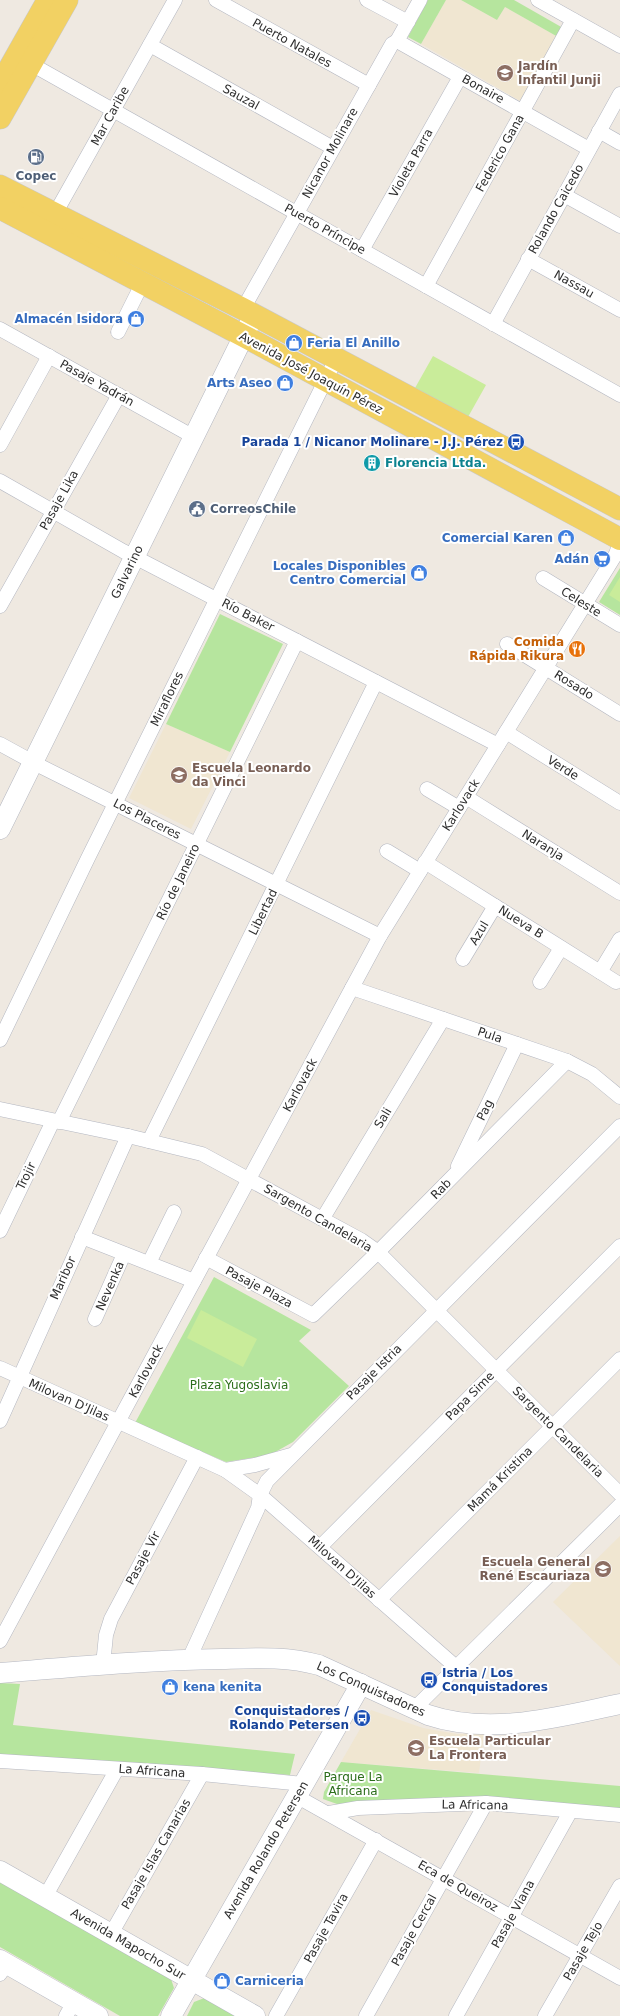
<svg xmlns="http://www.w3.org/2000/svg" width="620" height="2016" viewBox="0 0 620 2016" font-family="'DejaVu Sans',sans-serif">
<rect width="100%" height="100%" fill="#efe9e1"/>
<!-- education -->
<g fill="#f0e6d1">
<polygon points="446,0 461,0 497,20 505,7 558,37 522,102 421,44"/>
<polygon points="166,724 230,752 191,829 129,798"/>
<polygon points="620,1536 620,1666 553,1602"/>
<polygon points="371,1710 423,1728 457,1734 484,1733 479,1773 341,1762"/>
</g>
<!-- green -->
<g fill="#b6e59e">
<polygon points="428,0 446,0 421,44 408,37"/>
<polygon points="461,0 514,0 563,28 558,37 505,7 497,20"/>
<polygon points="620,568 620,615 599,602"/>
<polygon points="220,614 283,644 230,752 166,724"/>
<polygon points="214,1277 311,1330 299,1341 349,1386 293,1442 270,1455 226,1462 135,1423"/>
<polygon points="0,1683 20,1684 13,1725 295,1754 290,1775 0,1754"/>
<polygon points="341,1762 620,1786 620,1808 480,1799 337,1804 323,1799 324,1792"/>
<polygon points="0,1880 171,1979 174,1988 158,2016 120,2016 0,1947"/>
<polygon points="207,1997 240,2016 187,2016 194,2002"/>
</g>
<!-- pitch -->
<g fill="#c9ec9a">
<polygon points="433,356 486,385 468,417 415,388"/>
<polygon points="620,577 620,602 609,595"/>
<polygon points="201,1310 257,1339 243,1367 187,1338"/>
</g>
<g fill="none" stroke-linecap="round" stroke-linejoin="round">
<!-- street casing -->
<g stroke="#b4b7c1" stroke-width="15">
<g id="street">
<polyline points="216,0 369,85"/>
<polyline points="367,0 408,22"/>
<polyline points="538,0 620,46"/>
<polyline points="397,41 589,149"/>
<polyline points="150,45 333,148"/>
<polyline points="31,64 620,395"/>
<polyline points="599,131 620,143"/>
<polyline points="564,195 620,226"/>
<polyline points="51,221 175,0"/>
<polyline points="362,250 460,77"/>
<polyline points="528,259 620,310"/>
<polyline points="426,286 573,20"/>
<polyline points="243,309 392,44 397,41 420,0"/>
<polyline points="493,324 620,94"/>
<polyline points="0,329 194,437"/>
<polyline points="118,332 142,284"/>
<polyline points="0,445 49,356"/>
<polyline points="0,481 123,551 498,745"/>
<polyline points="543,578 620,625"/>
<polyline points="0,606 119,395"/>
<polyline points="507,644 620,714"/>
<polyline points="506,732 620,803"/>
<polyline points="0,744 42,767 380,936"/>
<polyline points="427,789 459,808"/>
<polyline points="466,797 620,893"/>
<polyline points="387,851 420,871"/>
<polyline points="425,862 616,982"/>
<polyline points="463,959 495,906"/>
<polyline points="600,972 620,939"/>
<polyline points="540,982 561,948"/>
<polyline points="352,988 567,1061 592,1074 620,1097"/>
<polyline points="0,1040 88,858 336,359"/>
<polyline points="0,1109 128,1136 202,1154 361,1240 378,1252 620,1494"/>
<polyline points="59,1122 297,641"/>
<polyline points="149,1141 376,682"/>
<polyline points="458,1166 517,1044"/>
<polyline points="323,1218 443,1019"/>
<polyline points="0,1231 53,1121"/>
<polyline points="82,1237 194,1281"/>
<polyline points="206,1258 313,1315 378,1252 567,1061"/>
<polyline points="149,1263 174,1212"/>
<polyline points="95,1319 124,1254"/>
<polyline points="0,1368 225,1470 260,1495 456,1667"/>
<polyline points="0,1421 128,1136"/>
<polyline points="225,1470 255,1465 291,1455"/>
<polyline points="320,1547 620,1246"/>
<polyline points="379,1600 620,1359"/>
<polyline points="0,1641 380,936 616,554 620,542"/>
<polyline points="189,1659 258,1508 260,1495 267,1481 620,1126"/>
<polyline points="103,1665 106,1635 111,1619 197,1457"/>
<polyline points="414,1709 620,1505"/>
<polyline points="0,1761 202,1774 303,1784"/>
<polyline points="296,1796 620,1978"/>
<polyline points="329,1813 358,1808 486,1803 620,1815"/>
<polyline points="45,1897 117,1769"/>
<polyline points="111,1934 202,1774"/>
<polyline points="0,1974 6,1964"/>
<polyline points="66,2016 74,2002"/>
<polyline points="276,2016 376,1840"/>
<polyline points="366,2016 486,1803"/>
<polyline points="456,2016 570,1812"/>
<polyline points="545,2016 620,1886"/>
</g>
</g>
<!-- secondary casing -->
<g stroke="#b4b7c1" stroke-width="21">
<g id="secondary">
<polyline points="0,829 254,315"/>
<path d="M 0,1673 C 74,1667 148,1660 222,1659 C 255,1658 287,1656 319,1665 L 428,1715 C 491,1736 558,1717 620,1704"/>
<polyline points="0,1871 255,2016"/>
<polyline points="0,1960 98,2016"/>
<polyline points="171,2016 361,1684"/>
</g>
</g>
<!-- primary casing -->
<g stroke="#c9c9c9" stroke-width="23">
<g id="primary">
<polyline points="0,85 48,0"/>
<polyline points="0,118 67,0"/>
<polyline points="0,186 243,309 620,509"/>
<polyline points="0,208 257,343 620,539"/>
</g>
</g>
<!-- street -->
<use href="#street" stroke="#fff" stroke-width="14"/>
<!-- secondary -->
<use href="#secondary" stroke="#fff" stroke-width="20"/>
<!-- primary -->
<use href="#primary" stroke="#f2d163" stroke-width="22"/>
</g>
<!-- icons -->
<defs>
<g id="school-disc" transform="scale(0.9)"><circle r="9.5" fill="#8d6e63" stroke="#fff"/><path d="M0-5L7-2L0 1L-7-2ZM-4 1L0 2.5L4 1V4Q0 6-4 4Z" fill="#fff"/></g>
<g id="fuel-disc" transform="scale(0.9)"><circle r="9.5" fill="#5c6f8a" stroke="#fff"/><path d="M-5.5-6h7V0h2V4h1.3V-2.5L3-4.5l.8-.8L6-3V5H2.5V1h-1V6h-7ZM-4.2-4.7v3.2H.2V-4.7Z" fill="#fff"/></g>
<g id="shop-disc" transform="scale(0.9)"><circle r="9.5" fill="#3f7fe0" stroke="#fff"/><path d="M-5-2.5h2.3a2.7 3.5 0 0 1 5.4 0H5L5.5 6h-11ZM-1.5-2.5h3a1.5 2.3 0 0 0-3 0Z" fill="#fff"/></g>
<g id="bus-disc" transform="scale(0.9)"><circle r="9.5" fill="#1a4fb4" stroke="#fff"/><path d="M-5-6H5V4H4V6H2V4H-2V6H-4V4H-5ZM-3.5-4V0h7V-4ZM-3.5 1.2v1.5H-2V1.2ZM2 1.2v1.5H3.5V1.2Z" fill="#fff"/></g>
<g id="building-disc" transform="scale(0.9)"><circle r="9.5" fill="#0f9aa8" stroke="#fff"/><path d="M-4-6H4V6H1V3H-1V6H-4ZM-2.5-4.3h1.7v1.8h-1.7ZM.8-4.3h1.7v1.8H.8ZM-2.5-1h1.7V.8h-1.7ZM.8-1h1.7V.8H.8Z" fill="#fff"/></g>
<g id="civic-disc" transform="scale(0.9)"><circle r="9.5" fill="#5c6f8a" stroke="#fff"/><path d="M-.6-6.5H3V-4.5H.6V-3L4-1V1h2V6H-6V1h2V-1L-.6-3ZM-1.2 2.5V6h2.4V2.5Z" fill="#fff"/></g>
<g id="supermarket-disc" transform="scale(0.9)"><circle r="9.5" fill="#3f7fe0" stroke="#fff"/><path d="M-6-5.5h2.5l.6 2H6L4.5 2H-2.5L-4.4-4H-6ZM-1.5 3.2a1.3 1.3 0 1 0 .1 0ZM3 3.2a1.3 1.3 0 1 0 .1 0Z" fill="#fff"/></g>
<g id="restaurant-disc" transform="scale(0.9)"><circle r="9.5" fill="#e8710a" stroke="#fff"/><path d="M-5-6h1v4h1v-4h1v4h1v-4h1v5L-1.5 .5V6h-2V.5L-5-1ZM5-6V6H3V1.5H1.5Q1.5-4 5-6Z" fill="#fff"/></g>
</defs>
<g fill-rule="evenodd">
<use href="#school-disc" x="505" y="73"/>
<use href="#fuel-disc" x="36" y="157"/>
<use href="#shop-disc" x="136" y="319"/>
<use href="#shop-disc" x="294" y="343"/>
<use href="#shop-disc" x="285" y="383"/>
<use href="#bus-disc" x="516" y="442"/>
<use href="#building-disc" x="372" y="463"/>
<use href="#civic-disc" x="197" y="509"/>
<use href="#shop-disc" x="566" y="538"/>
<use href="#supermarket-disc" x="602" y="559"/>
<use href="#shop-disc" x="419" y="573"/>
<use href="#restaurant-disc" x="577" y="649"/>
<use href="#school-disc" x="179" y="775"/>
<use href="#school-disc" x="603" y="1569"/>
<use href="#bus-disc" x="429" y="1680"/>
<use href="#shop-disc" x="170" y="1687"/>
<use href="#bus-disc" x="362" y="1718"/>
<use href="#school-disc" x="416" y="1748"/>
<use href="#shop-disc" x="222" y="1981"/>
</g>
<g text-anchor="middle" stroke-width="4" stroke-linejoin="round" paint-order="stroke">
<!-- street labels -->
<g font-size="12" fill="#2e2e2e" stroke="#fff">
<text transform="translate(292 43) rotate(29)" y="4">Puerto Natales</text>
<text transform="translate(483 89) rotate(29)" y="4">Bonaire</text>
<text transform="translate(241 97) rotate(29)" y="4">Sauzal</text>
<text transform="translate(110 116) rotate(-61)" y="4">Mar Caribe</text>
<text transform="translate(330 153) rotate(-61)" y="4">Nicanor Molinare</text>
<text transform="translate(500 153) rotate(-61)" y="4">Federico Gana</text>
<text transform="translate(411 163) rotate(-61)" y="4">Violeta Parra</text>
<text transform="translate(556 209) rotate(-61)" y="4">Rolando Caicedo</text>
<text transform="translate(325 229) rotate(29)" y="4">Puerto Príncipe</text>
<text transform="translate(574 284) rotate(29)" y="4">Nassau</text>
<text transform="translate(311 373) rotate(28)" y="4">Avenida José Joaquín Pérez</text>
<text transform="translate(97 383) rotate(29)" y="4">Pasaje Yadrán</text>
<text transform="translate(59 500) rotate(-61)" y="4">Pasaje Lika</text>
<text transform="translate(127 572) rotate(-64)" y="4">Galvarino</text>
<text transform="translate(581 602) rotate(32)" y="4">Celeste</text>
<text transform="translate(248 615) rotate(27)" y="4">Río Baker</text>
<text transform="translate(574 685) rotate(32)" y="4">Rosado</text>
<text transform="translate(167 699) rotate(-64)" y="4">Miraflores</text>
<text transform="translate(563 768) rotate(32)" y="4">Verde</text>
<text transform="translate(461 805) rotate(-58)" y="4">Karlovack</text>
<text transform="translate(147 819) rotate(27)" y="4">Los Placeres</text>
<text transform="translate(543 845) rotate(32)" y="4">Naranja</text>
<text transform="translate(178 882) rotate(-64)" y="4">Río de Janeiro</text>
<text transform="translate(263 912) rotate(-64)" y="4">Libertad</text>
<text transform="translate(521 922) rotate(32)" y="4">Nueva B</text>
<text transform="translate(479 933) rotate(-59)" y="4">Azul</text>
<text transform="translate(490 1035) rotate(19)" y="4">Pula</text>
<text transform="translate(300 1085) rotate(-62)" y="4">Karlovack</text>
<text transform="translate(485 1110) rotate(-64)" y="4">Pag</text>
<text transform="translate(383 1118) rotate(-59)" y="4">Sali</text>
<text transform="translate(26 1176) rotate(-64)" y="4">Trojir</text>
<text transform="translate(441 1189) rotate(-45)" y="4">Rab</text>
<text transform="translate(318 1218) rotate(30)" y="4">Sargento Candelaria</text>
<text transform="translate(63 1278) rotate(-66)" y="4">Maribor</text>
<text transform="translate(110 1286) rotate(-66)" y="4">Nevenka</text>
<text transform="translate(259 1287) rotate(28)" y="4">Pasaje Plaza</text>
<text transform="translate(146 1371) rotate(-62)" y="4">Karlovack</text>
<text transform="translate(374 1372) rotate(-45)" y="4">Pasaje Istria</text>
<text transform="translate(470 1396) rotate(-45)" y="4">Papa Sime</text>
<text transform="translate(69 1400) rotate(24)" y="4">Milovan D'Jilas</text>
<text transform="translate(558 1432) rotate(45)" y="4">Sargento Candelaria</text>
<text transform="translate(500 1479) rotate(-45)" y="4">Mamá Kristina</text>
<text transform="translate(143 1558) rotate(-62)" y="4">Pasaje Vir</text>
<text transform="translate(342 1567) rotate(42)" y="4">Milovan D'Jilas</text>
<text transform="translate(371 1689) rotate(24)" y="4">Los Conquistadores</text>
<text transform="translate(152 1771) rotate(4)" y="4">La Africana</text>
<text transform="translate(475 1805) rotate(1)" y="4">La Africana</text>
<text transform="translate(266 1850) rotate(-60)" y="4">Avenida Rolando Petersen</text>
<text transform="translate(156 1854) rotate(-60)" y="4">Pasaje Islas Canarias</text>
<text transform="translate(458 1886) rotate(30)" y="4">Eca de Queiroz</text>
<text transform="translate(513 1914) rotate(-61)" y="4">Pasaje Viana</text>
<text transform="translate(326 1928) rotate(-61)" y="4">Pasaje Tavira</text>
<text transform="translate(414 1930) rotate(-61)" y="4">Pasaje Cercal</text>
<text transform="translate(128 1944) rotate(30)" y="4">Avenida Mapocho Sur</text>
<text transform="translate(583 1951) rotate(-60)" y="4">Pasaje Tejo</text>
</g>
<!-- education labels -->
<g font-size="12" font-weight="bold" fill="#785e54" stroke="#fff" text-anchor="start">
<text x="518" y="70">Jardín<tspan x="518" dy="14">Infantil Junji</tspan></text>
<text x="192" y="772">Escuela Leonardo<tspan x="192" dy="14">da Vinci</tspan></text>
<text x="590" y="1566" text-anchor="end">Escuela General<tspan x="590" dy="14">René Escauriaza</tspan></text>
<text x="429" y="1745">Escuela Particular<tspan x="429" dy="14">La Frontera</tspan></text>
</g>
<!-- service labels -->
<g font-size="12" font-weight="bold" fill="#4e5e75" stroke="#fff">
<text x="36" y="180">Copec</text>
<text x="210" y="513" text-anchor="start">CorreosChile</text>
</g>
<!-- shop labels -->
<g font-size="12" font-weight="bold" fill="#366cbe" stroke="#fff" text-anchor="end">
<text x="123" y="323">Almacén Isidora</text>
<text x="307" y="347" text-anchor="start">Feria El Anillo</text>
<text x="272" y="387">Arts Aseo</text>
<text x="553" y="542">Comercial Karen</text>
<text x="589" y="563">Adán</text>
<text x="406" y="570">Locales Disponibles<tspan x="406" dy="14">Centro Comercial</tspan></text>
<text x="183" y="1691" text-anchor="start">kena kenita</text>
<text x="235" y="1985" text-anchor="start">Carniceria</text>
</g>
<!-- transit labels -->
<g font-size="12" font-weight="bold" fill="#164399" stroke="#fff" text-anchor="end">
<text x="503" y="446">Parada 1 / Nicanor Molinare - J.J. Pérez</text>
<text x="442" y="1677" text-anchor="start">Istria / Los<tspan x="442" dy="14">Conquistadores</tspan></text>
<text x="349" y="1715">Conquistadores /<tspan x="349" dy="14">Rolando Petersen</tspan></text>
</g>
<!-- culture labels -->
<g font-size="12" font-weight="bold" fill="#0d838f" stroke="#fff" text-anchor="start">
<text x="385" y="467">Florencia Ltda.</text>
</g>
<!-- food labels -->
<g font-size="12" font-weight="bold" fill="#c56008" stroke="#fff" text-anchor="end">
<text x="564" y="646">Comida<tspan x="564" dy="14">Rápida Rikura</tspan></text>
</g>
<!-- park labels -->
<g font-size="12" fill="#2c6e1b" stroke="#fff">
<text x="239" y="1389">Plaza Yugoslavia</text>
<text x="353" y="1781">Parque La<tspan x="353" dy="14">Africana</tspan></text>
</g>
</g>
</svg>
